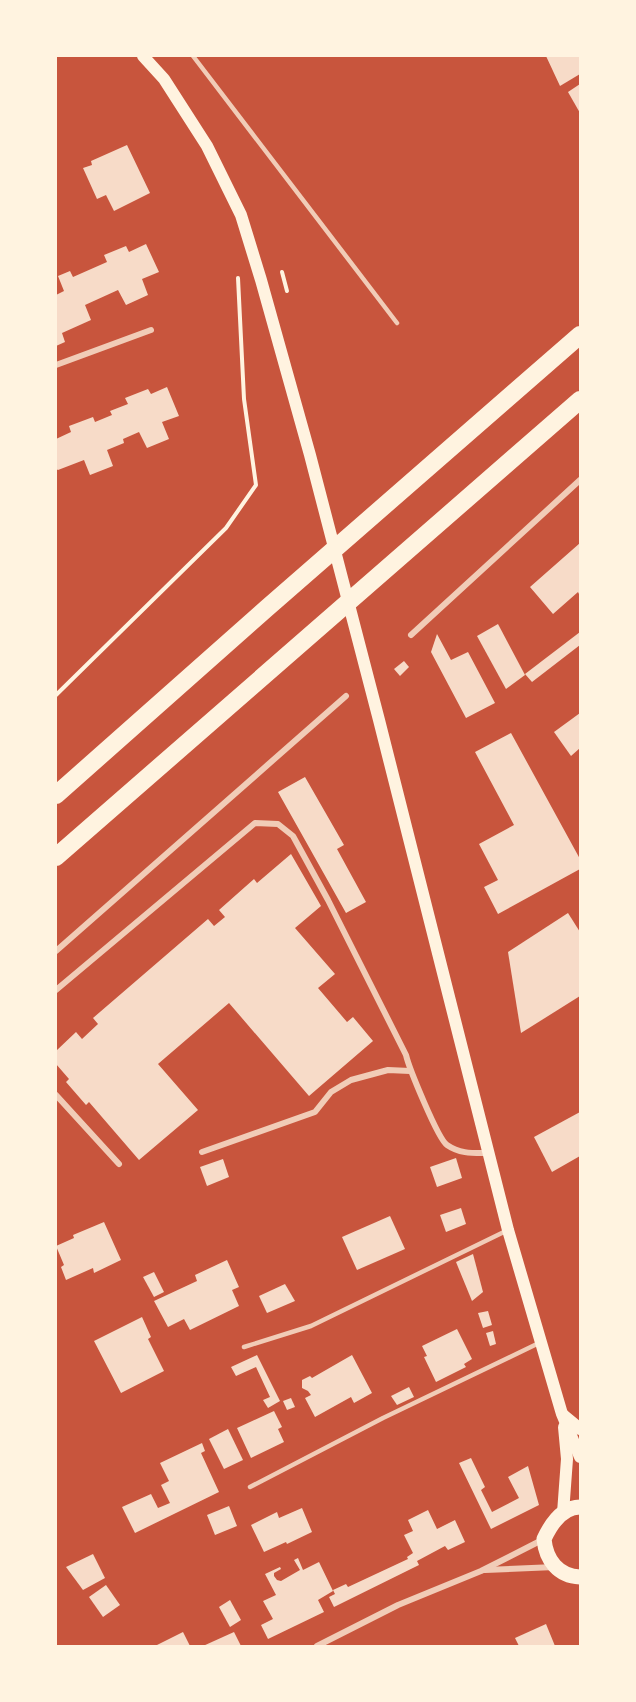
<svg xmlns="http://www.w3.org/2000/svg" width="636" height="1702" viewBox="0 0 636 1702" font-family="Cabin,sans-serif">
<rect width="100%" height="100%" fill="#c8553d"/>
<!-- building -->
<g fill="#f7dbc8">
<polygon points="546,56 580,56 580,74 560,86"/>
<polygon points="580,84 580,113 568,92"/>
<polygon points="127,145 150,193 114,211 106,195 97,199 83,168 92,165 91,161"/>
<polygon points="146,244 159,272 142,279 148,295 126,305 118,290 85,305 91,320 62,333 65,342 56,346 56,295 64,291 58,276 70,271 73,277 107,262 104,255 126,246 129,252"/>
<polygon points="167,387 179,416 162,422 169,439 147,448 139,432 123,439 124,443 107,450 113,466 90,475 84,460 58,470 56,469 56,439 71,432 69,426 93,417 95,422 112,415 110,411 128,404 125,398 148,389 151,394"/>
<polygon points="580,543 580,596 578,592 553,614 530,587"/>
<polygon points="498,624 525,675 506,689 477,636"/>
<polygon points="580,632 580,645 532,682 525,674"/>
<polygon points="437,634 451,660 468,652 495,703 466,718 431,652"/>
<polygon points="404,661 409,667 400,676 394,669"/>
<polygon points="580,713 580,748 571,756 554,732"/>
<polygon points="511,733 580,859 580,869 498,914 484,887 498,880 479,844 514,825 475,752"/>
<polygon points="305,777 344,845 337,849 366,902 346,913 278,792"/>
<polygon points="291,854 321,906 295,928 335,974 318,988 347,1022 353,1017 373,1041 309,1096 229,1003 158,1064 198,1110 139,1160 89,1102 86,1105 66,1082 69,1079 56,1064 56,1051 76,1032 82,1039 98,1024 93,1018 208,919 214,926 225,917 219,910 254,879 257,883"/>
<polygon points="568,913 580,932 580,996 521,1033 508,952"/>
<polygon points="580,1112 580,1156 552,1172 534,1137"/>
<polygon points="456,1158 462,1178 437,1187 430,1167"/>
<polygon points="223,1159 229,1177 207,1186 200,1167"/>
<polygon points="461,1208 466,1224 446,1232 440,1215"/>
<polygon points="390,1216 405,1249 357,1270 342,1237"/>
<polygon points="104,1222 121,1260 94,1273 93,1268 66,1280 61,1267 64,1265 56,1246 74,1238 73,1235"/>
<polygon points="473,1254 483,1292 472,1301 456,1262"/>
<polygon points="227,1260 239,1287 232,1290 239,1306 190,1330 184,1319 168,1327 154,1301 197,1281 195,1275"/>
<polygon points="154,1272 164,1292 154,1297 143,1277"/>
<polygon points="285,1284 295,1301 267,1313 259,1296"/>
<polygon points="488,1311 492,1325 483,1328 478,1313"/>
<polygon points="142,1317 151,1337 148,1339 164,1371 121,1393 94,1341"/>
<polygon points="457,1329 472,1359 464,1364 466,1367 436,1382 424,1357 427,1356 422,1346"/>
<polygon points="493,1331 496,1344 490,1346 486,1333"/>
<polygon points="257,1355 280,1401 268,1408 263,1400 270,1397 256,1367 236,1376 231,1367"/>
<polygon points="352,1355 372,1393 354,1403 351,1397 315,1417 305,1398 311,1395 308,1391 302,1388 302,1380 310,1376 312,1378"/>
<polygon points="409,1387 414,1397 397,1405 391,1396"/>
<polygon points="291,1398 295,1407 287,1410 283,1401"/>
<polygon points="274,1411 282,1427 278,1429 284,1442 251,1458 237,1428"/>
<polygon points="228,1429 243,1460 224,1469 209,1439"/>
<polygon points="202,1443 205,1451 201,1453 219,1492 135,1533 122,1507 151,1494 158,1508 170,1503 161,1485 169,1481 160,1463"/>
<polygon points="471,1458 485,1487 481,1490 492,1512 519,1498 508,1477 528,1466 539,1505 491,1529 459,1463"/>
<polygon points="229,1506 237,1526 215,1535 207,1515"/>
<polygon points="302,1508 312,1532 287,1544 286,1542 264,1552 251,1525 277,1512 279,1518"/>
<polygon points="428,1510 437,1529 455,1520 465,1542 448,1550 445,1546 417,1561 419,1565 334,1607 329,1597 335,1594 333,1590 346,1584 348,1587 408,1559 407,1557 413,1553 404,1535 413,1531 408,1520"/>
<polygon points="93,1554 105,1578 83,1590 66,1567"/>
<polygon points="298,1558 303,1570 319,1562 333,1591 318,1600 324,1612 268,1639 261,1625 273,1619 263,1601 276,1595 265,1574 280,1567 281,1569 274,1573 274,1576 277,1580 281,1581 300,1570 294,1560"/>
<polygon points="106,1585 120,1605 103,1617 89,1597"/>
<polygon points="230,1600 241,1620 230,1627 219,1607"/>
<polygon points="546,1624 555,1646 519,1646 515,1638"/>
<polygon points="183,1632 190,1646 155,1646"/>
<polygon points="234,1632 241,1646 203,1646"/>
</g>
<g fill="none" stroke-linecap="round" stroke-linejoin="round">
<!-- path -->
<g stroke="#fff3e0" stroke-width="4">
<polyline points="282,272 287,291"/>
<polyline points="56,695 226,528 256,485 244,399 238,278"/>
</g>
<!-- service -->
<g stroke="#f1ccb7" stroke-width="4.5">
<polyline points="193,56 397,323"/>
<polyline points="244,1347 311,1326 508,1230"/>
<polyline points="250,1487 383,1418 539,1343"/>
</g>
<!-- minor -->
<g stroke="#f1ccb7" stroke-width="6">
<polyline points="56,365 151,330"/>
<polyline points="411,635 580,480"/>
<polyline points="56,951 346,696"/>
<path d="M 56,990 L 255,823 L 278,824 L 293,836 L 328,900 L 406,1055 C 409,1068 438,1139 447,1145 C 460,1154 473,1153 488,1153"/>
<polyline points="56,1095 119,1164"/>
<polyline points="202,1152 315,1112 331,1092 351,1080 388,1070 410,1071"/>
<polyline points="485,1570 555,1567"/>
<polyline points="317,1646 398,1605 481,1571 544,1539"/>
</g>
<!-- secondary -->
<g stroke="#fff3e0" stroke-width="12">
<polyline points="143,56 164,79 207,146 241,215 261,280 310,455 379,720 508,1230 562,1414 580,1457"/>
<polyline points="563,1415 580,1429"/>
<polyline points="563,1513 567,1459 564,1427"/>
</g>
<!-- primary -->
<path stroke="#fff3e0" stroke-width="15" d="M 580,1507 C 562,1507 551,1524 544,1539 C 546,1560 558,1576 580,1577"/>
<!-- motorway -->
<g stroke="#fff3e0" stroke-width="18">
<polyline points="56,795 267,608 580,335"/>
<polyline points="56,857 580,400"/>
</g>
</g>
<!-- border -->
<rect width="636" height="1702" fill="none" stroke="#fff3e0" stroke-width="114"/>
</svg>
